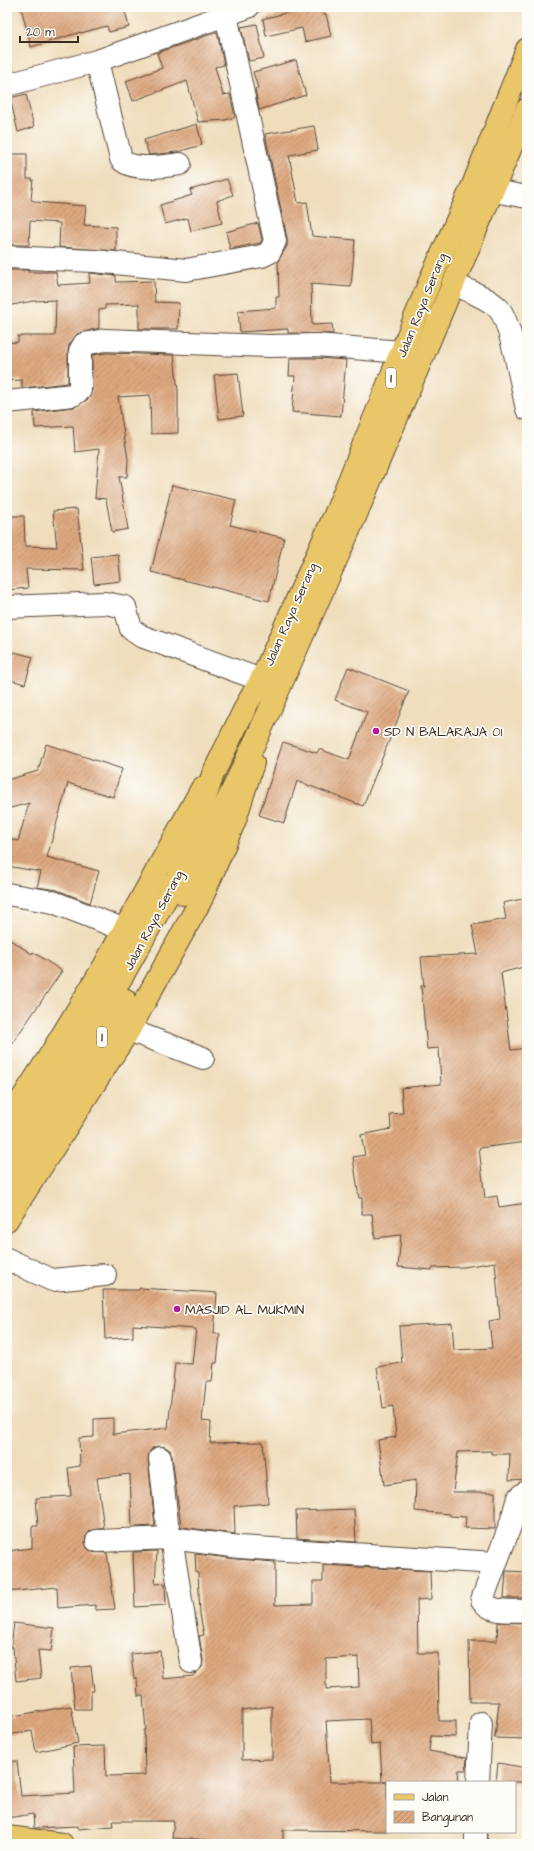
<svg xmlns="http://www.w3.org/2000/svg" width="534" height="1851" viewBox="0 0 534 1851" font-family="'Architects Daughter',sans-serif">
<defs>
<pattern id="building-hatch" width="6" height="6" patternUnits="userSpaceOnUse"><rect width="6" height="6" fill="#dda880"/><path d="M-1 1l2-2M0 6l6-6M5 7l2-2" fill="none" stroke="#b48968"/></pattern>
</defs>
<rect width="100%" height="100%" fill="#fdfcf7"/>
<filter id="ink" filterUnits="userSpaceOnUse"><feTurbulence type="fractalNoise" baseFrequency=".025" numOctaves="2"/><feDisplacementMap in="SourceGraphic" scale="8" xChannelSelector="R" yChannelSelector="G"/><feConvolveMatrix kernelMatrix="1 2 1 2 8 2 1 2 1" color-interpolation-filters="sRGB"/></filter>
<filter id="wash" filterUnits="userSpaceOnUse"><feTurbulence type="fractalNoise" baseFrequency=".012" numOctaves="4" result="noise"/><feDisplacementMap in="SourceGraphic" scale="16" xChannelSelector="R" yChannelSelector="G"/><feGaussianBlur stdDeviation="0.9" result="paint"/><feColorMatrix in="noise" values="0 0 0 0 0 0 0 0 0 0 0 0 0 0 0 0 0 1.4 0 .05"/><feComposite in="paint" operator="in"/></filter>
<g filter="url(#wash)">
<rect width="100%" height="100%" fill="#efddbc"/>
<g id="blocks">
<!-- building -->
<g fill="url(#building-hatch)" fill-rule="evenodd">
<polygon points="21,7 124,7 129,27 109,32 107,26 81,33 81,32 31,47"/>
<polygon points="308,7 321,7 323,15 326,14 331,36 305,42 302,28 266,36 263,19"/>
<polygon points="257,24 264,58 249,61 241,27"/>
<polygon points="217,32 224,65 215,67 223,95 230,94 235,117 225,120 198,122 187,81 133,101 126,81 162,68 157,53"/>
<polygon points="296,60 306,95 259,110 255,89 258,88 253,72"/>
<polygon points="26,94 34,127 18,132 10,98"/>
<polygon points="197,124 202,145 177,152 149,155 144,140"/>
<polygon points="314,126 318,150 289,155 298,203 307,202 312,236 355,240 351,287 311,284 312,325 332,324 333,334 288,333 288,329 240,332 238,311 276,308 276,297 279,297 278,261 287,246 287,238 265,134"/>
<polygon points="7,154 27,154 27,179 33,179 31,200 35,201 35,202 86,206 84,225 116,227 116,251 59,247 60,223 30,221 29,245 8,245 10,212 7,212"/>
<polygon points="227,179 233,195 217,201 222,223 191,231 188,218 165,224 160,205 192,195 190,190"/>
<polygon points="258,223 262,240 260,243 230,249 226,232"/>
<polygon points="7,270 28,270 28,272 56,272 58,285 90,283 89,273 116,276 116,282 154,281 155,302 179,303 178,329 139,329 139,304 105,305 105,309 99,310 99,328 77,334 69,345 68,351 68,383 22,388 22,380 7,381 7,343 18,342 18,336 55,336 56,300 33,301 7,306"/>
<polygon points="106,353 174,355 178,391 178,433 151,434 150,395 118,397 128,459 127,477 119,477 128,529 112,532 106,499 95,498 99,449 75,452 73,426 35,428 34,412 74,407 87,400 92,390 92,355"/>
<polygon points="290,358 316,358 346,360 341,416 292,412 295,376 289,376"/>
<polygon points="238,373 243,416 219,419 214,375"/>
<polygon points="172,485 236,500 230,525 284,538 269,601 151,572"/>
<polygon points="77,509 84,570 26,569 28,588 7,590 7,516 24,516 25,546 57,547 53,511"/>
<polygon points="118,554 121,581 94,584 91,557"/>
<polygon points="14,652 33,657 25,684 7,679"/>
<polygon points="348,667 409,691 363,806 297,781 284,823 259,815 283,742 317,753 319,749 349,760 367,712 335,700"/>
<polygon points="46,744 122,769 113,797 68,783 47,857 99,871 90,903 57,890 37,887 41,872 7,866 10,839 18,841 29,803 7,809 7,780 38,771"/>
<polygon points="527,898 527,966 501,973 511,1050 527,1048 527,1142 479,1148 485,1198 497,1196 499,1207 527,1203 527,1479 509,1480 510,1454 491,1454 491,1451 458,1452 453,1492 495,1492 495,1529 465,1528 466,1517 450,1516 450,1514 415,1511 416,1480 384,1485 378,1440 396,1437 393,1406 383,1408 377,1367 402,1363 399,1326 452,1323 454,1350 492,1348 489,1321 500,1319 495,1262 464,1267 432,1268 432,1270 398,1267 401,1235 375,1238 372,1214 362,1214 362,1198 359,1198 353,1157 365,1155 361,1135 391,1129 390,1114 403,1113 401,1088 441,1084 439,1048 427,1049 421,986 424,986 421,957 478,954 472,925 506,919 503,903"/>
<polygon points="7,938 32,954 33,952 62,971 7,1051"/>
<polygon points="140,1288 217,1293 214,1334 220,1334 217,1363 214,1363 212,1382 206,1382 202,1421 211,1422 210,1443 263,1442 268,1503 234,1506 235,1534 181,1527 172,1456 170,1450 165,1447 158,1446 152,1448 149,1453 148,1459 155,1526 132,1527 130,1474 97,1478 104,1528 90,1531 86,1536 85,1542 87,1548 92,1552 107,1553 115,1609 95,1610 95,1605 58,1608 57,1587 7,1592 7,1551 32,1548 32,1526 38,1526 36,1498 71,1496 68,1468 80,1466 79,1438 94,1437 94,1419 113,1418 113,1434 168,1428 175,1363 192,1364 196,1329 133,1325 133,1337 105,1339 103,1290 139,1290"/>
<polygon points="354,1509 356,1542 297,1538 296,1511"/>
<polygon points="157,1551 155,1584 165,1583 166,1605 135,1607 133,1552"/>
<path d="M 195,1554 L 237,1559 L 275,1562 L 275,1605 L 313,1604 L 313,1581 L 323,1581 L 323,1565 L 430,1571 L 431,1599 L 417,1600 L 418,1653 L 438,1653 L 439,1721 L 456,1721 L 456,1737 L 431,1736 L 429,1751 L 467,1758 L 466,1770 L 459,1770 L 458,1782 L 383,1782 L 387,1782 L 387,1831 L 283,1830 L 283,1844 L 241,1844 L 190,1838 L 190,1839 L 172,1838 L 174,1821 L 112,1821 L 113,1826 L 78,1829 L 78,1826 L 34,1828 L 33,1814 L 7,1818 L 7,1762 L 17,1761 L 21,1796 L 75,1793 L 73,1747 L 105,1746 L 106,1776 L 145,1775 L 144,1730 L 146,1730 L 143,1696 L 138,1696 L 137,1678 L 134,1679 L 131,1654 L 160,1651 L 163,1679 L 193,1676 L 202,1667 L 203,1660 L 199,1636 L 204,1635 L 200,1614 L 198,1572 L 196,1572 ZM 358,1657 L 359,1687 L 326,1689 L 326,1659 ZM 272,1706 L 272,1759 L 242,1760 L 242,1710 ZM 369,1719 L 371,1745 L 380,1744 L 382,1782 L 330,1782 L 326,1721 Z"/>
<polygon points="506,1571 527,1572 527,1598 504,1598"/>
<polygon points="498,1622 527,1623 527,1739 495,1738 499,1702 470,1702 469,1641 497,1641"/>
<polygon points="14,1623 54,1628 51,1651 38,1650 41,1678 16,1681 13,1647 11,1647"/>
<polygon points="91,1666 94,1691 91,1691 91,1709 75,1709 71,1668"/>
<polygon points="71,1706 78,1743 36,1752 32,1731 7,1735 7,1717"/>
<polygon points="498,1763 527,1768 527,1782 496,1782"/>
</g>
</g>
</g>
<g filter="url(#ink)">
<use href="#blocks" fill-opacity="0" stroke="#564536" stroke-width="1"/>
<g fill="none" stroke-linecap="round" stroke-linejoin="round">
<!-- minor casing -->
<g stroke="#564536" stroke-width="24">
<g id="minor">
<path d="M 97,61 L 121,159 C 132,172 165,166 180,164"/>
<polyline points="7,85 97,61 248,7"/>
<polyline points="494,191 527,197"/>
<polyline points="7,257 94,261 186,270 262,256 270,252 275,241 226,15"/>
<path d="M 453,284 C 467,290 489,298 499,309 C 511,322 522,388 527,409"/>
<polyline points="7,402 73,395 80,390 80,351 84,344 105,340 270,346 316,345 402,352"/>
<polyline points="7,607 105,603 125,607 131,629 141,636 261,680"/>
<polyline points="7,894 53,902 125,930"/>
<polyline points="129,1030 203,1058"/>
<polyline points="7,1259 52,1280 105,1275"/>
<polyline points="160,1458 167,1523 171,1538 239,1547 496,1563"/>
<path d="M 527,1491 L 518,1498 L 510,1526 L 482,1600 C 490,1614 512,1610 527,1611"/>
<polyline points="97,1541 171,1538 191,1662"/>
<polyline points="478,1782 481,1723"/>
<polyline points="476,1844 476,1832"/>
</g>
</g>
<!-- major casing -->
<g stroke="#564536" stroke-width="24">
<g id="major">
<polyline points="7,1122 47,1060 103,968 202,788"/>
<polyline points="7,1220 129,1030 201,900 235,820 253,763"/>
<polyline points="7,1837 62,1844"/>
</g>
</g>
<!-- highway casing -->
<g stroke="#564536" stroke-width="24">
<g id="highway">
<polyline points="184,894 267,716 355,517 527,109"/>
<polyline points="7,1155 123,975 179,875 213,774 247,704 261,680 337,510 432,276 473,185 527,49"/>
<polyline points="7,1187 81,1073 124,999"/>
</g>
</g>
<!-- minor -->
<use href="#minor" stroke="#fff" stroke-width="22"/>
<!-- major -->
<use href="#major" stroke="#e9c769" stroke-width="22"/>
<!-- highway -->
<use href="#highway" stroke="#e9c769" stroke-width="22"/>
</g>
</g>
<!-- markers -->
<g fill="#b5179e" stroke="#fdfcf7" stroke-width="1.5">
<circle cx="376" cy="731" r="4"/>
<circle cx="177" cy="1309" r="4"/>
</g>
<g text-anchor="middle" stroke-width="3.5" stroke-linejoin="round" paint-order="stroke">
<!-- shield labels -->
<g fill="#fdfcf7" stroke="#75695f" stroke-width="1">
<rect x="386" y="368" width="10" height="20" rx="3"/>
<rect x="97" y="1027" width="10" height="20" rx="3"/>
</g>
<g font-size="12" font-weight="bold" fill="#3b2a1e">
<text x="391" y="382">1</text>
<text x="102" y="1041">1</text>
</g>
<!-- street labels -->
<g font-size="13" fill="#3b2a1e" stroke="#fdfcf7">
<text transform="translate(421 305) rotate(-68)" y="5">Jalan Raya Serang</text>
<text transform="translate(290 614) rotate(-66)" y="5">Jalan Raya Serang</text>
<text transform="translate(153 920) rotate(-62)" y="5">Jalan Raya Serang</text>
</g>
<!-- poi labels -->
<g font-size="13" fill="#3b2a1e" stroke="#fdfcf7" text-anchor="start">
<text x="384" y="736">SD N BALARAJA 01</text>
<text x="185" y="1314">MASJID AL MUKMIN</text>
</g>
</g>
<!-- margin -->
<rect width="534" height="1851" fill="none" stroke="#fdfcf7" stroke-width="24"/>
<!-- legend -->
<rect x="386" y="1781" width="130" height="52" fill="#fdfcf7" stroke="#afa8a0"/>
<rect x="394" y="1794" width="20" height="6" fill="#e9c769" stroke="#afa8a0"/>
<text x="422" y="1801" font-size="12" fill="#3b2a1e">Jalan</text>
<rect x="394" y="1811" width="20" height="12" fill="url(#building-hatch)" stroke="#afa8a0"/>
<text x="422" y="1821" font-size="12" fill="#3b2a1e">Bangunan</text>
<!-- scale -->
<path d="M20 36v6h58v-6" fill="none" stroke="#3b2a1e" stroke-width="2"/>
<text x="26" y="36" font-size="12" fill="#3b2a1e" stroke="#fdfcf7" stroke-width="3" paint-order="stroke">20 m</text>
</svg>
